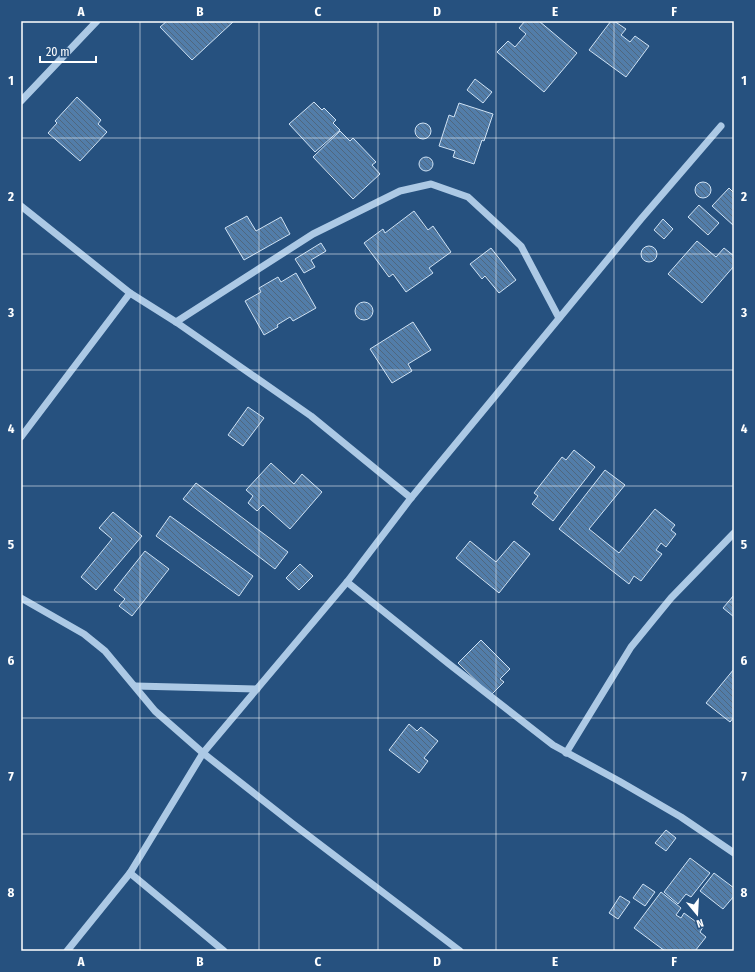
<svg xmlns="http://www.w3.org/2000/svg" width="755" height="972" viewBox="0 0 755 972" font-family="'Fira Sans Condensed',sans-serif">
<defs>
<pattern id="building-back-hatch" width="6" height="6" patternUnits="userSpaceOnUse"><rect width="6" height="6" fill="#527da9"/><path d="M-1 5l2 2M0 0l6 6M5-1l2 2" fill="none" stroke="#4f677f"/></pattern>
</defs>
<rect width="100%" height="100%" fill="#26517f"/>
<!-- building -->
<g fill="url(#building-back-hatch)" stroke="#cfe2f4">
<polygon points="167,21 234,21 192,60 160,27"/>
<polygon points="525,21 539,21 577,53 544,92 497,52 508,41 515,47 526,34 519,28"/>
<polygon points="611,21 614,21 626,29 621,35 630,42 635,36 649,46 626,77 589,50"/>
<polygon points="475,79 492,92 483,103 467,90"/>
<polygon points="77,97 101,120 98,124 107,132 80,161 48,133 57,123 55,121"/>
<polygon points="314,102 322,110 324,108 336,120 333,123 340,130 315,152 289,124"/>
<polygon points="459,103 493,114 484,141 482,140 474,164 453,157 455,151 439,146 449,115 454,117"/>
<circle cx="423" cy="131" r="8"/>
<polygon points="340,131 350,141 353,138 376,162 372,165 380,174 353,199 313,157"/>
<circle cx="426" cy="164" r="7"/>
<circle cx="703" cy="190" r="8"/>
<polygon points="729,188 734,193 734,226 712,206"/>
<polygon points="699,205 719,223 708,235 688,217"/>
<polygon points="414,211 428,230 433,226 451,252 429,268 433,273 406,292 393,274 389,277 364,243 383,229 385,233"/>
<polygon points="247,216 256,231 281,217 290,234 244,260 225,228"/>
<polygon points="663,219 673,229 664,239 654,230"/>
<polygon points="697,241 716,257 724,248 734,256 734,266 702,303 668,274"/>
<polygon points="321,243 326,251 311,260 315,267 304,273 295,259"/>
<circle cx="649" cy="254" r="8"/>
<polygon points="491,248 516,280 499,293 485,276 482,279 470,264"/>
<polygon points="296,273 316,308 293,321 290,317 277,325 278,327 264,335 245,301 261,292 259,288 278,277 281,282"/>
<circle cx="364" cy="311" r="9"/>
<polygon points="413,322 431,350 408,364 412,371 392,383 370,349"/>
<polygon points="248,407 264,418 243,446 228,435"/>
<polygon points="574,450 595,467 553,521 532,504 538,496 534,493 562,457 566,460"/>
<polygon points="271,463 294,484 302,474 322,492 290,529 263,505 257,511 248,503 253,496 246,490"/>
<polygon points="605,470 625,485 589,529 619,553 655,509 675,525 671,530 676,534 666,547 661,543 656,550 662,554 641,581 634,576 629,584 559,529"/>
<polygon points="196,483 288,552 275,569 183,499"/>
<polygon points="113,512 142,536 96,590 81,577 112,539 99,528"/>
<polygon points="170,516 253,576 239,596 156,536"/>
<polygon points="470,541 496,562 514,541 530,554 499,593 456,558"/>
<polygon points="145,551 169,569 132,616 119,606 125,599 114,590"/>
<polygon points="300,564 313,576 299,590 286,578"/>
<polygon points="734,595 734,617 723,608"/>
<polygon points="481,640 510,669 500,679 504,682 491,695 458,663"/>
<polygon points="734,669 734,717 730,722 706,703"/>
<polygon points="409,724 417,731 421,727 438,741 424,758 428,761 419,773 389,750"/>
<polygon points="666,830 676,838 666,851 655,843"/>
<polygon points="690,858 710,873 691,897 686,894 678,904 664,892"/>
<polygon points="714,873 734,888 734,896 723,909 700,891"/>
<polygon points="643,884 655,892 645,906 633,898"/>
<polygon points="661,892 681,908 676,915 681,918 684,913 703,927 700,932 706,937 695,951 665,951 634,928"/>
<polygon points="620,896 630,902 618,919 609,913"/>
</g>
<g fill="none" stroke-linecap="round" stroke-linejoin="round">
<!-- minor -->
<g stroke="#acc9e5" stroke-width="7">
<polyline points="21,101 97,21"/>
<polyline points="21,206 130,293 176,322 311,416 411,498"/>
<polyline points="176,322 313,234 400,191 431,184 468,197 521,246 559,318"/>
<polyline points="21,437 130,293"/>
<polyline points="347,582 449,664 553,745 619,781 681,817 734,853"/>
<polyline points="21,598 84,634 105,651 155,711 203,753 293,824 460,951"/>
<polyline points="135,686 257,689"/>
<polyline points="566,753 631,647 671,598 734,533"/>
<polyline points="130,873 224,951"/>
<polyline points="67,951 130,873 203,753 347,582 411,498 641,219 721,126"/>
</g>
</g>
<!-- grid -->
<path fill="none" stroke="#fff" stroke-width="1" stroke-opacity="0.55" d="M 140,21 L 140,951M 259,21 L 259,951M 378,21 L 378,951M 496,21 L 496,951M 614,21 L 614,951M 21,138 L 734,138M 21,254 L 734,254M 21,370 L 734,370M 21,486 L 734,486M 21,602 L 734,602M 21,718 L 734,718M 21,834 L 734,834"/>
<!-- border -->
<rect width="755" height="972" fill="none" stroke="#26517f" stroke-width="44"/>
<!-- north arrow -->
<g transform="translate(697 914) rotate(162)" stroke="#26517f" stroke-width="3" paint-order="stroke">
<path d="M0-3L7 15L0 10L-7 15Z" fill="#ffffff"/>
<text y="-6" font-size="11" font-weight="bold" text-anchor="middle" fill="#ffffff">N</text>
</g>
<!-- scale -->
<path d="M40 56v6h56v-6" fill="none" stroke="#ffffff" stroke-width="2"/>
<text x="46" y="56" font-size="12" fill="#ffffff" stroke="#26517f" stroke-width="3" paint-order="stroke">20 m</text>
<rect x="22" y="22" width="711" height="928" fill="none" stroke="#fff" stroke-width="1.5"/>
<g font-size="13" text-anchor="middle" font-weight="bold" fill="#fff">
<text x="81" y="16">A</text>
<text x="200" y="16">B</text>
<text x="318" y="16">C</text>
<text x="437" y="16">D</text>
<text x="555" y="16">E</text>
<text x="674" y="16">F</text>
<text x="11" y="85">1</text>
<text x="744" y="85">1</text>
<text x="11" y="201">2</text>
<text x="744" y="201">2</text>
<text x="11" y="317">3</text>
<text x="744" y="317">3</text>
<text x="11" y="433">4</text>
<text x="744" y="433">4</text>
<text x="11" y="549">5</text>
<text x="744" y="549">5</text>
<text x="11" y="665">6</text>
<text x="744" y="665">6</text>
<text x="11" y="781">7</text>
<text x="744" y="781">7</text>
<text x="11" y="897">8</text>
<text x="744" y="897">8</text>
<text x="81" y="966">A</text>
<text x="200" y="966">B</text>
<text x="318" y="966">C</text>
<text x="437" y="966">D</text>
<text x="555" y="966">E</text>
<text x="674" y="966">F</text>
</g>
</svg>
